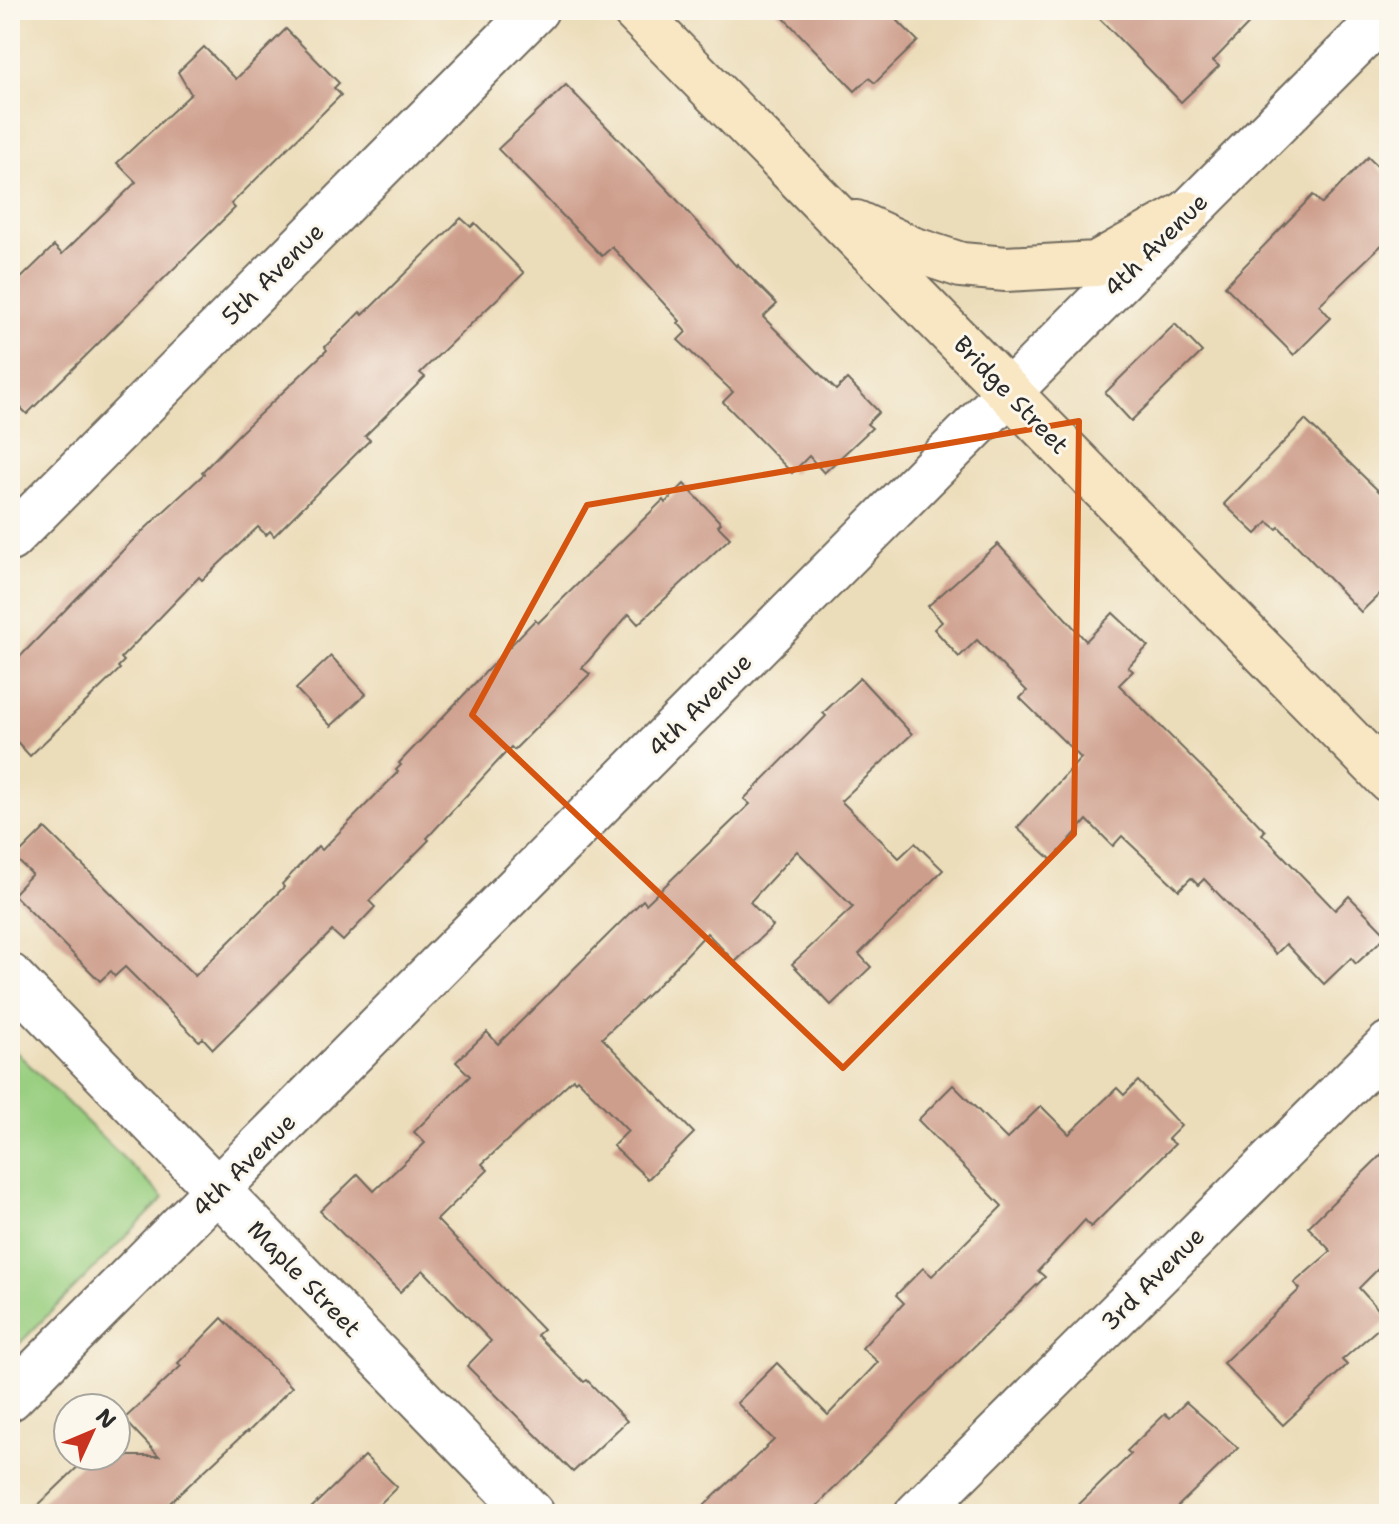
<svg xmlns="http://www.w3.org/2000/svg" width="1399" height="1524" viewBox="0 0 1399 1524" font-family="'Shantell Sans',sans-serif">
<rect width="100%" height="100%" fill="#fbf7ec"/>
<filter id="ink" filterUnits="userSpaceOnUse"><feTurbulence type="fractalNoise" baseFrequency=".0125" numOctaves="2"/><feDisplacementMap in="SourceGraphic" scale="16" xChannelSelector="R" yChannelSelector="G"/><feConvolveMatrix kernelMatrix="1 2 1 2 8 2 1 2 1" color-interpolation-filters="sRGB"/></filter>
<filter id="wash" filterUnits="userSpaceOnUse"><feTurbulence type="fractalNoise" baseFrequency=".006" numOctaves="4" result="noise"/><feDisplacementMap in="SourceGraphic" scale="32" xChannelSelector="R" yChannelSelector="G"/><feGaussianBlur stdDeviation="1.8" result="paint"/><feColorMatrix in="noise" values="0 0 0 0 0 0 0 0 0 0 0 0 0 0 0 0 0 1.4 0 .05"/><feComposite in="paint" operator="in"/></filter>
<g filter="url(#wash)">
<rect width="100%" height="100%" fill="#ecddba"/>
<!-- green -->
<polygon fill="#9acf81" stroke="#627d56" stroke-width="2" points="10,1046 164,1198 10,1353"/>
<g id="blocks">
<!-- building -->
<g fill="#ce9e8c">
<polygon points="776,10 887,10 918,41 875,83 869,78 855,91"/>
<polygon points="1091,10 1262,10 1213,61 1219,66 1181,102"/>
<polygon points="286,29 339,83 334,88 341,95 231,204 235,208 27,414 10,397 10,289 54,246 62,254 136,182 117,163 191,94 178,72 204,47 236,79"/>
<polygon points="566,85 670,192 736,266 737,264 777,304 763,317 836,390 847,379 879,412 867,424 872,428 824,473 809,456 792,473 723,402 733,392 678,340 686,332 678,323 680,321 612,247 602,256 498,149"/>
<polygon points="1368,157 1389,178 1389,238 1319,305 1331,318 1294,355 1225,286 1313,195 1322,204"/>
<polygon points="461,218 471,227 475,223 524,273 420,373 425,377 365,436 370,440 274,536 270,531 266,535 258,527 202,580 199,577 121,658 124,661 118,667 120,669 30,756 10,734 10,667 132,541 204,474 202,472 240,433 327,350 325,347 360,312 363,315"/>
<polygon points="1175,324 1202,352 1131,421 1105,393"/>
<polygon points="1305,420 1389,501 1389,585 1361,612 1279,527 1277,529 1268,522 1256,534 1224,504"/>
<polygon points="684,484 721,523 718,526 730,538 638,624 629,614 582,668 590,674 514,750 511,747 427,838 429,840 369,901 375,907 343,941 332,931 213,1049 203,1038 199,1041 125,967 115,976 111,971 100,981 13,894 32,874 15,858 45,828 195,976 284,887 282,884 318,846 322,850 398,772 396,770 401,765 399,763 535,620 538,623 663,500 665,503"/>
<polygon points="998,544 1086,641 1113,613 1148,646 1128,667 1133,671 1119,685 1248,813 1265,831 1262,834 1335,910 1349,896 1387,935 1356,964 1351,958 1324,984 1286,944 1276,954 1204,879 1198,885 1191,878 1179,890 1122,836 1113,846 1087,820 1052,860 1017,828 1081,758 1020,698 1027,691 977,640 959,657 934,629 942,622 928,606"/>
<polygon points="331,656 366,694 331,726 296,689"/>
<polygon points="860,678 912,734 841,801 899,858 915,843 943,870 859,954 871,967 831,1005 792,964 853,907 797,851 750,902 773,926 735,962 707,933 664,979 602,1038 694,1133 648,1179 613,1146 628,1131 577,1079 575,1081 573,1079 482,1164 488,1170 437,1220 543,1330 537,1335 584,1382 587,1380 627,1421 573,1472 467,1366 491,1341 423,1270 400,1292 320,1211 358,1174 374,1191 425,1143 414,1132 470,1076 456,1062 487,1032 498,1044 643,900 646,904 750,804 744,799 826,716 823,713"/>
<polygon points="1138,1081 1181,1126 1168,1139 1175,1144 1091,1227 1085,1220 1038,1271 1045,1277 948,1372 809,1514 695,1514 774,1440 737,1403 777,1363 828,1415 878,1362 862,1348 904,1303 896,1295 923,1268 932,1276 1002,1206 918,1120 953,1085 1007,1139 1041,1106 1069,1134 1117,1088 1124,1095"/>
<polygon points="1389,1147 1389,1258 1359,1288 1388,1320 1342,1360 1347,1365 1283,1425 1223,1363 1300,1289 1294,1283 1331,1251 1308,1227"/>
<polygon points="222,1318 292,1387 248,1432 247,1431 158,1514 29,1514 89,1456 159,1456 124,1419 181,1366 178,1363"/>
<polygon points="1186,1402 1238,1448 1170,1514 1069,1514 1131,1454 1127,1451 1165,1414 1170,1418"/>
<polygon points="365,1456 397,1487 370,1514 305,1514"/>
</g>
</g>
</g>
<g filter="url(#ink)">
<use href="#blocks" fill-opacity="0" stroke="#6f695d" stroke-width="2"/>
<g fill="none" stroke-linecap="round" stroke-linejoin="round">
<!-- minor casing -->
<g stroke="#6f695d" stroke-width="48">
<g id="minor">
<polyline points="10,539 536,10"/>
<polyline points="10,976 532,1514"/>
<polyline points="10,1398 1008,393"/>
<polyline points="917,1514 1389,1044"/>
</g>
</g>
<!-- tertiary casing -->
<g stroke="#6f695d" stroke-width="48">
<polyline id="tertiary" points="1008,393 1389,11"/>
</g>
<!-- secondary casing -->
<g stroke="#6f695d" stroke-width="48">
<g id="secondary">
<polyline points="634,10 1389,780"/>
<polyline points="856,223 912,249 961,265 1006,269 1096,264 1187,213"/>
</g>
</g>
<!-- minor -->
<use href="#minor" stroke="#fff" stroke-width="44"/>
<!-- tertiary -->
<use href="#tertiary" stroke="#fff" stroke-width="44"/>
<!-- secondary -->
<use href="#secondary" stroke="#f9e7c3" stroke-width="44"/>
</g>
</g>
<!-- marked area -->
<path fill="none" stroke="#d5540f" stroke-width="6" stroke-linejoin="round" d="M 1079,421 L 1074,834 L 843,1068 L 472,715 L 587,505 Z"/>
<g text-anchor="middle" stroke-width="6" stroke-linejoin="round" paint-order="stroke">
<!-- street labels -->
<g font-size="24" fill="#2b2b2b" stroke="#fbf7ec">
<text transform="translate(1156 245) rotate(-45)" y="8">4th Avenue</text>
<text transform="translate(273 274) rotate(-45)" y="8">5th Avenue</text>
<text transform="translate(1011 395) rotate(46)" y="8">Bridge Street</text>
<text transform="translate(700 705) rotate(-45)" y="8">4th Avenue</text>
<text transform="translate(244 1165) rotate(-45)" y="8">4th Avenue</text>
<text transform="translate(304 1279) rotate(46)" y="8">Maple Street</text>
<text transform="translate(1153 1279) rotate(-45)" y="8">3rd Avenue</text>
</g>
</g>
<!-- margin -->
<rect width="1399" height="1524" fill="none" stroke="#fbf7ec" stroke-width="40"/>
<!-- north arrow -->
<g transform="translate(92 1432) rotate(46)"><circle r="38" fill="#fbf7ec" stroke="#a8a59f" stroke-width="2"/>
<path d="M0-6L14 30L0 20L-14 30Z" fill="#c8321e"/>
<text y="-12" font-size="22" font-weight="bold" text-anchor="middle" fill="#2b2b2b">N</text>
</g>
</svg>
